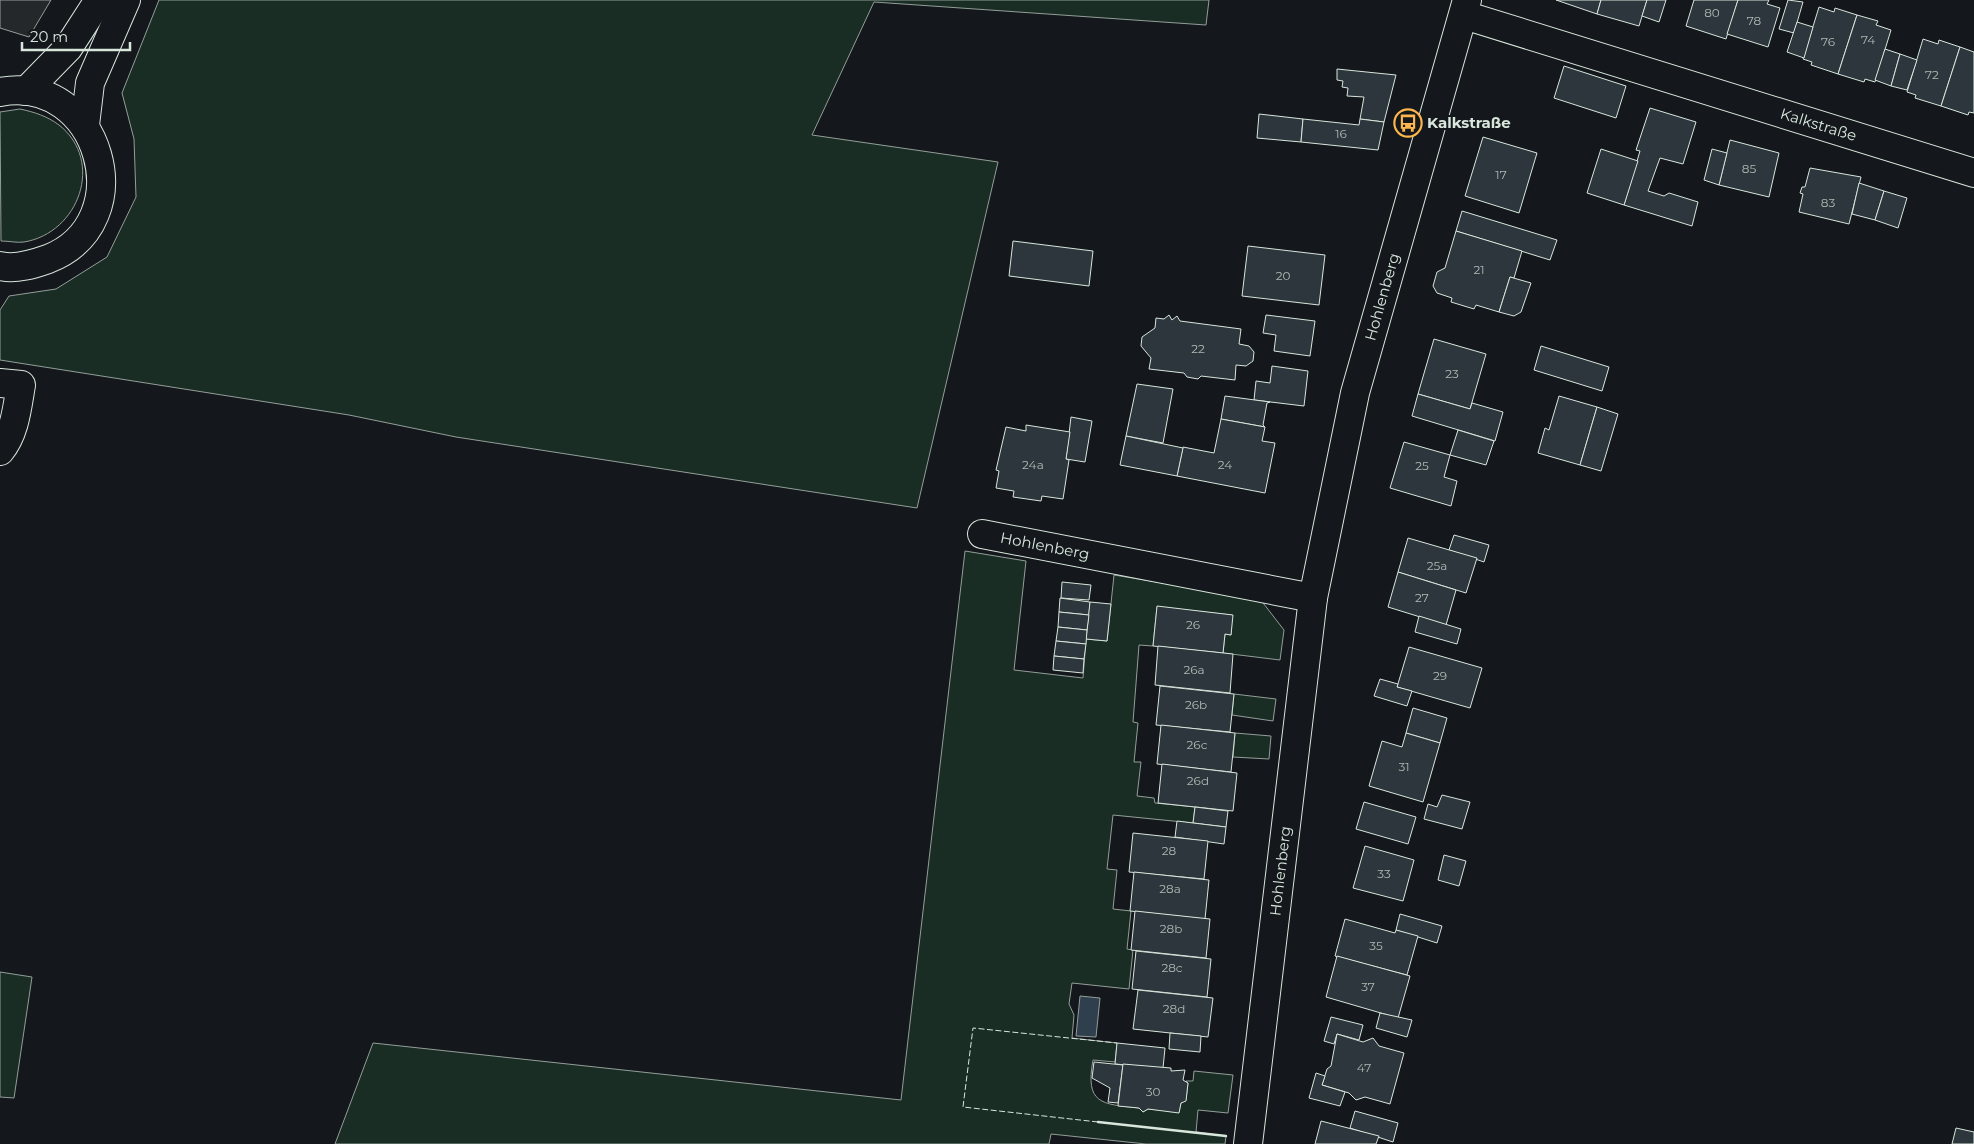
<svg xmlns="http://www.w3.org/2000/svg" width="1974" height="1144" viewBox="0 0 1974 1144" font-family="Montserrat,sans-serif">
<rect width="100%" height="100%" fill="#14181c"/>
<!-- green -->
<g fill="#1a2d24" stroke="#939e99">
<polygon points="159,0 1209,0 1206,25 874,2 812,135 998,162 917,508 456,437 349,415 0,360 0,310 9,296 56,289 107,257 136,197 134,139 122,93"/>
<path d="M 20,109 C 34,112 47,116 59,125 C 105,161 79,233 24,242 C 17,243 9,241 1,241 L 0,112 Z"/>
<path d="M 965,551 L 1026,561 L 1014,670 L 1083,678 L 1086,639 L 1107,641 L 1114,575 L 1260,599 L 1284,630 L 1280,660 L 1223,653 L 1225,634 L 1231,635 L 1232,615 L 1157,607 L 1153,646 L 1139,645 L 1133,722 L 1138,723 L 1134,762 L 1141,762 L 1137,796 L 1154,798 L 1155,803 L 1195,807 L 1193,823 L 1113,815 L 1107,869 L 1117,870 L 1113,909 L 1131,911 L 1127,949 L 1133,950 L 1129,989 L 1072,983 L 1069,1004 L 1074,1015 L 1072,1038 L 1117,1043 L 1115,1062 L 1093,1060 C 1085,1104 1101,1104 1139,1108 L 1143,1112 L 1148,1109 L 1179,1112 L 1181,1103 L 1186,1100 L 1188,1083 L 1186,1081 L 1193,1081 L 1194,1071 L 1233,1075 L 1228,1113 L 1198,1110 L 1196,1132 L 1226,1136 L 1225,1144 L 1146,1144 L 1051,1134 L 1049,1144 L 335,1144 L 373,1043 L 901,1100 Z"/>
<polygon points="1234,694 1276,699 1273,721 1232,715"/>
<polygon points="1235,733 1271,736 1269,759 1233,757"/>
<polygon points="0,972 32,977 14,1098 0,1097"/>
</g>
<!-- parking -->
<polygon fill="#24282b" stroke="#939e99" points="0,0 51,0 29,37 0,28"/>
<!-- water -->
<polygon fill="#2f3f4d" stroke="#939e99" points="1080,996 1100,998 1096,1037 1076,1036"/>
<!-- building -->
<g fill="#2c363c" stroke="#d8e6dc">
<polygon points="1556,0 1601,0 1597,14"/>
<polygon points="1601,0 1647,0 1639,26 1597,14"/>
<polygon points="1647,0 1666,0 1659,22 1642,16"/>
<polygon points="1694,0 1738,0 1726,39 1686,26"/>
<polygon points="1738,0 1769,0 1767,4 1780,8 1768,47 1727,34"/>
<polygon points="1788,0 1803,2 1794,33 1779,29"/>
<polygon points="1819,7 1834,12 1835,8 1857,15 1838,74 1811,65 1812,62 1803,59"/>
<polygon points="1857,15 1878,21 1876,25 1891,30 1875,82 1865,79 1864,82 1838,74"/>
<polygon points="1797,22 1813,27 1804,58 1787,52"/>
<polygon points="1923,39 1938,44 1939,40 1960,47 1941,106 1915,98 1916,95 1907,92"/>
<polygon points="1960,47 1974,52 1974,113 1969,112 1968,115 1941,106"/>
<polygon points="1885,49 1900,54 1891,86 1875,80"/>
<polygon points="1900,54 1917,60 1907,90 1891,86"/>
<polygon points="1564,66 1626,86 1616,118 1554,98"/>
<polygon points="1337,69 1396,75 1384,122 1360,119 1364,97 1347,96 1348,88 1342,87 1343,81 1337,80"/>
<polygon points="1650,108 1696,122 1683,164 1660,158 1648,191 1664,196 1669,193 1698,202 1692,226 1624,205 1640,151 1636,150"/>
<polygon points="1259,114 1303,119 1301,142 1257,138"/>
<polygon points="1303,119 1359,125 1360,119 1384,122 1378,150 1301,142"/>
<polygon points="1483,137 1537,153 1519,213 1465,196"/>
<polygon points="1730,140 1779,153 1769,197 1719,185"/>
<polygon points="1601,149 1638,161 1624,205 1587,193"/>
<polygon points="1712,149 1727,153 1719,185 1704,180"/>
<polygon points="1810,168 1861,177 1849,224 1799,212 1803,194 1800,193 1802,187 1805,187"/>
<polygon points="1859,183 1884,191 1875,220 1852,214"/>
<polygon points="1884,191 1907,198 1898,228 1875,220"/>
<polygon points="1462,211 1557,240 1550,260 1456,231"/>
<polygon points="1456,231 1522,251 1514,278 1510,277 1499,312 1476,305 1474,309 1451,302 1452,298 1437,293 1433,286 1437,272 1445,268"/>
<polygon points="1013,241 1093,251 1089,286 1009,276"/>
<polygon points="1248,246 1325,255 1319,305 1242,296"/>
<polygon points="1510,277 1531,283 1521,312 1514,316 1499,312"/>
<polygon points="1169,315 1172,320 1177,316 1180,321 1241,329 1239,344 1249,346 1254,352 1253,361 1246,366 1236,365 1235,380 1201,376 1198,379 1187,377 1184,373 1149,369 1151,358 1141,346 1142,337 1155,328 1156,318 1164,319"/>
<polygon points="1266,315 1315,321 1310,356 1274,351 1276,335 1263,333"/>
<polygon points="1434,339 1486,354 1470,409 1418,394"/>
<polygon points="1541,346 1609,367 1602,391 1534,370"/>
<polygon points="1272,366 1308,371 1304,406 1254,400 1256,381 1270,383"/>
<polygon points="1137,384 1173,389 1163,443 1126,436"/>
<polygon points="1418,394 1470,409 1472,403 1503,412 1495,441 1412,416"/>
<polygon points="1225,396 1270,402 1267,403 1263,425 1265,427 1221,419"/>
<polygon points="1559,396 1597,407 1580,465 1538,453 1545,428 1549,430"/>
<polygon points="1597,407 1618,414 1601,471 1580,465"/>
<polygon points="1071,417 1092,421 1085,462 1066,459"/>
<polygon points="1221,419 1265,427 1262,441 1275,443 1265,493 1177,476 1183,447 1214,453"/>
<polygon points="1026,425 1070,432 1066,459 1069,460 1063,499 1042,496 1041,501 1013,497 1014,491 996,488 999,471 996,470 1006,427 1026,431"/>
<polygon points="1458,430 1494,441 1486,465 1450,455"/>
<polygon points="1126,436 1183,448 1177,476 1120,465"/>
<polygon points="1404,442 1450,455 1444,477 1457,481 1451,506 1390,488"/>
<polygon points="1454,535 1489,545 1484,562 1449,550"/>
<polygon points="1408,538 1477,558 1466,593 1398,572"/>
<polygon points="1398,572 1456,590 1446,625 1388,607"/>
<polygon points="1062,582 1091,585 1089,600 1061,598"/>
<polygon points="1060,598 1090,602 1089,615 1059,612"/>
<polygon points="1090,602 1111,604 1107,641 1086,639"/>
<polygon points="1157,606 1233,615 1231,635 1225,634 1223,653 1153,646"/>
<polygon points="1059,612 1089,615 1087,630 1058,627"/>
<polygon points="1419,616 1461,629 1457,644 1415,632"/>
<polygon points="1058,627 1087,630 1086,644 1056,641"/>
<polygon points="1056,641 1086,644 1084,659 1054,656"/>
<polygon points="1158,646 1233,654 1230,693 1155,685"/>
<polygon points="1409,647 1482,668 1470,708 1397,687"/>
<polygon points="1054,656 1084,659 1083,673 1053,670"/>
<polygon points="1380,679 1398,684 1397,687 1412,691 1407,706 1374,696"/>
<polygon points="1160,686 1234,694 1230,732 1156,725"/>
<polygon points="1413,708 1447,718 1440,743 1406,733"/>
<polygon points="1161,725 1235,733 1231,772 1157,764"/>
<polygon points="1406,733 1440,743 1423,802 1369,786 1382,741 1402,747"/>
<polygon points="1162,764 1237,773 1233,811 1158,803"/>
<polygon points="1442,795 1470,802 1462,829 1424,819 1428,804 1437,807"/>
<polygon points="1364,802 1416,817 1408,844 1356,829"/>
<polygon points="1195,807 1228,811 1226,827 1193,823"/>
<polygon points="1177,821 1226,827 1224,844 1175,837"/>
<polygon points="1133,833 1208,841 1204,879 1129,872"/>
<polygon points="1365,846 1414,860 1403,901 1353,888"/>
<polygon points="1444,855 1466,861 1459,886 1438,880"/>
<polygon points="1134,872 1209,880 1205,919 1130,911"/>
<polygon points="1135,911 1210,919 1206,958 1131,950"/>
<polygon points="1400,914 1442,926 1437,943 1396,930"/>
<polygon points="1345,919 1395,933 1396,930 1418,936 1407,975 1335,956"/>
<polygon points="1136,951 1211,959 1207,997 1132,989"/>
<polygon points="1337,956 1410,976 1398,1018 1326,997"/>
<polygon points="1138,990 1213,998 1208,1037 1133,1029"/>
<polygon points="1380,1013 1412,1020 1407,1037 1376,1028"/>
<polygon points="1331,1017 1363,1025 1359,1040 1337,1034 1334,1044 1324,1041"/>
<polygon points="1170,1033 1201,1036 1200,1052 1169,1049"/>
<polygon points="1337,1034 1363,1042 1373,1038 1379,1046 1404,1053 1390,1104 1365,1097 1356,1100 1349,1093 1322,1085 1327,1069 1331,1066"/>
<polygon points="1117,1043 1165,1048 1163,1068 1115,1064"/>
<polygon points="1094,1062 1123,1065 1118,1103 1108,1102 1110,1088 1092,1078"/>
<polygon points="1123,1064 1171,1068 1171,1071 1185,1070 1183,1080 1188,1083 1186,1101 1181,1103 1179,1113 1148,1109 1143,1112 1139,1108 1118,1106"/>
<polygon points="1316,1073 1325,1076 1322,1085 1345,1092 1340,1106 1309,1098"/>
<polygon points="1355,1111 1398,1123 1393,1142 1350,1128"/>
<polygon points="1321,1121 1379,1136 1376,1144 1315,1144"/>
<polygon points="1956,1128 1974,1132 1974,1144 1952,1144"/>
</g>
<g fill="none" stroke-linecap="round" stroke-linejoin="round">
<!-- minor casing -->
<g stroke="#d8e6dc" stroke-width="30">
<g id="minor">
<path id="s1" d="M 1464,15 L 1974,173"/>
<polyline points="26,91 68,48 99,0"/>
<path d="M 0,92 C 100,73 143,222 48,259 C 34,264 15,270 0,266"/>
<polyline points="85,125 90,83 126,0"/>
<path d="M 0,383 L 21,385 C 17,408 15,433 0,451"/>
<path id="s2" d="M 982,534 L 1313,598"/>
<path id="s3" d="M 1248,1144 L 1313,598 L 1355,393 L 1467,0"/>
</g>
</g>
<!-- minor -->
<use href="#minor" stroke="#14181c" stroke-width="28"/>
<!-- fence -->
<polyline stroke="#d8e6dc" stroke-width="1" stroke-dasharray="6 2.5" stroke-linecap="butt" points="1098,1122 963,1107 973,1028 1117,1043"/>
<!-- wall -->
<polyline stroke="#d8e6dc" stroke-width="2.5" points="1098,1122 1226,1136"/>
</g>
<!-- icons -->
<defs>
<g id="bus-ring" transform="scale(1.4375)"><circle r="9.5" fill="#14181c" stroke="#ffb74d" stroke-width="1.5"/><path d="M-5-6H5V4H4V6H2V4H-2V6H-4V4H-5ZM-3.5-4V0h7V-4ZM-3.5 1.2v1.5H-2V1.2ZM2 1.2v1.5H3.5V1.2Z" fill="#ffb74d"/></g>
</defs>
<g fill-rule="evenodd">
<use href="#bus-ring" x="1408" y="123"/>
</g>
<g text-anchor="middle" stroke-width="4" stroke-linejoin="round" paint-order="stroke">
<!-- number labels -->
<g font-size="12" fill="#adbab4">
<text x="1712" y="17">80</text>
<text x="1754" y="25">78</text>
<text x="1868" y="44">74</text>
<text x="1828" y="46">76</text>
<text x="1932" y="79">72</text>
<text x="1341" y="138">16</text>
<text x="1749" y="173">85</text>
<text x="1501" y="179">17</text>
<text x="1828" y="207">83</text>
<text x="1479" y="274">21</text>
<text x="1283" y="280">20</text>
<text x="1198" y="353">22</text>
<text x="1452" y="378">23</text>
<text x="1033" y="469">24a</text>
<text x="1225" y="469">24</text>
<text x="1422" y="470">25</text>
<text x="1437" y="570">25a</text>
<text x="1422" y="602">27</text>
<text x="1193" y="629">26</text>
<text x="1194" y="674">26a</text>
<text x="1440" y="680">29</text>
<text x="1196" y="709">26b</text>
<text x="1197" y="749">26c</text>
<text x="1404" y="771">31</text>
<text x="1198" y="785">26d</text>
<text x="1169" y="855">28</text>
<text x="1384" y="878">33</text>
<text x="1170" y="893">28a</text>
<text x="1171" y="933">28b</text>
<text x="1376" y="950">35</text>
<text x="1172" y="972">28c</text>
<text x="1368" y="991">37</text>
<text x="1174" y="1013">28d</text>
<text x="1364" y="1072">47</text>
<text x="1153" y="1096">30</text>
</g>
<!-- poi labels -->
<g font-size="15" font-weight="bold" fill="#d8e6dc" stroke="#14181c" text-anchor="start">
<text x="1427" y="128">Kalkstraße</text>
</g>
<!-- street labels -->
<g font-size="15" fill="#d8e6dc" stroke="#14181c">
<text dy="5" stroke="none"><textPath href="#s1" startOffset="371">Kalkstraße</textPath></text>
<text dy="5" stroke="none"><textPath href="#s3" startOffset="859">Hohlenberg</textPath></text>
<text dy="5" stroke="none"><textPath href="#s2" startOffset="64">Hohlenberg</textPath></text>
<text dy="5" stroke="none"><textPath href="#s3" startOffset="275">Hohlenberg</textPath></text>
</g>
</g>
<!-- scale -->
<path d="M22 42v8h108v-8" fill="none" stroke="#d8e6dc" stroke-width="2.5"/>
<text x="30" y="42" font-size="15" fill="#d8e6dc" stroke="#14181c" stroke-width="4" paint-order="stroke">20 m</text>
</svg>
